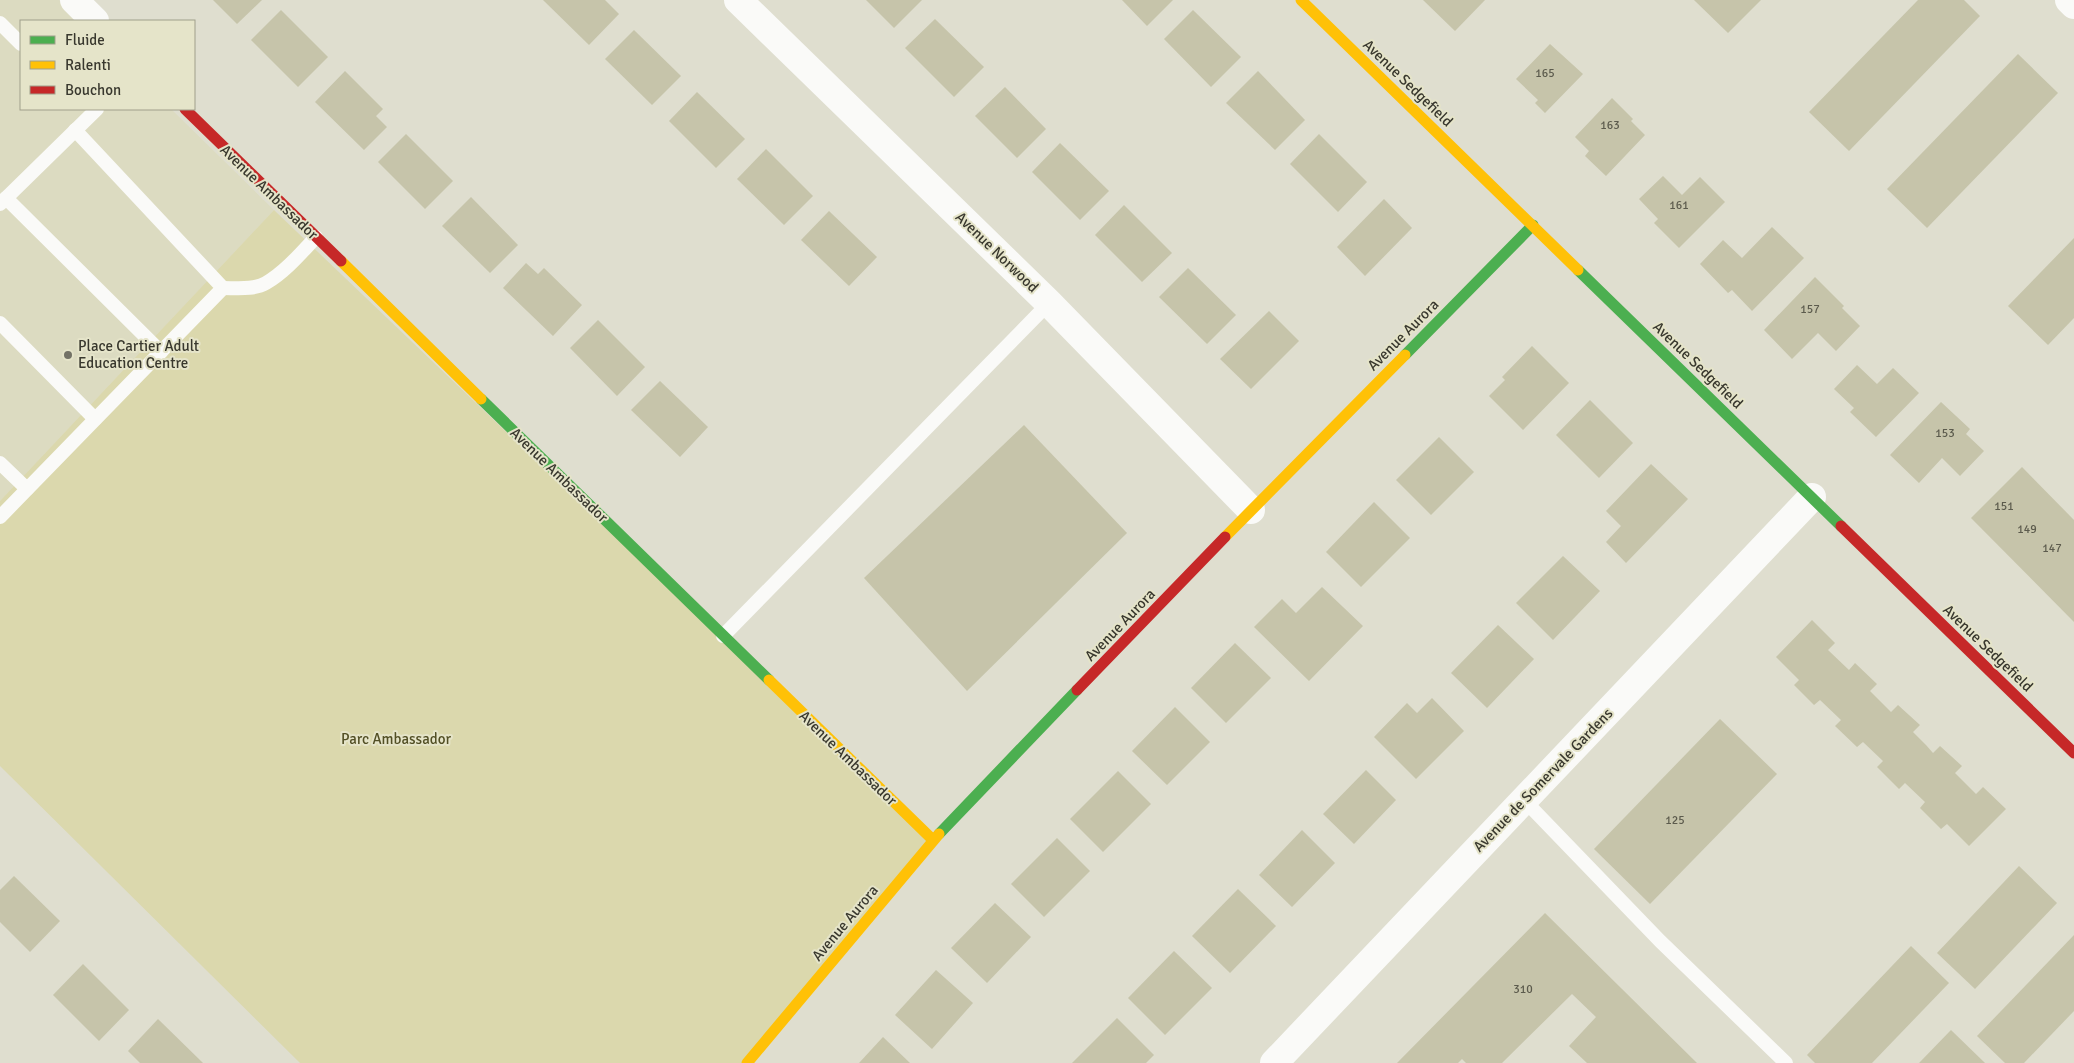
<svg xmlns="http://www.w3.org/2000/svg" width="2074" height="1063" viewBox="0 0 2074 1063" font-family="Signika,sans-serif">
<rect width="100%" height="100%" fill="#dfdecf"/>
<!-- built -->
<polygon fill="#dcdbc1" points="0,0 59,0 81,21 21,21 21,109 171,109 274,210 0,501"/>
<!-- green -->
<polygon fill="#dbd8ad" points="274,210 933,840 742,1063 300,1063 0,766 0,501"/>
<!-- building -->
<g fill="#c6c4aa">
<polygon points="213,0 262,0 237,24"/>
<polygon points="543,0 605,0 619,14 589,45"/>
<polygon points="866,0 922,0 894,28"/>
<polygon points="1122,0 1173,0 1147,26"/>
<polygon points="1423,0 1485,0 1455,31"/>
<polygon points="1694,0 1761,0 1728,33"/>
<polygon points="1918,0 1964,0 1980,16 1849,151 1809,112"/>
<polygon points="281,10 328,57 298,87 251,40"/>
<polygon points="1193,10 1241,57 1211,87 1164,39"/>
<polygon points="935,19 984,67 954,97 905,48"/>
<polygon points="634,30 681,76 652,105 605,59"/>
<polygon points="1550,44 1583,74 1545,113 1535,103 1538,100 1516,79"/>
<polygon points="2018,54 2058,93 1927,228 1887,189"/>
<polygon points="345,71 383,109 376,116 387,127 364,150 315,102"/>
<polygon points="1258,71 1305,120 1275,150 1226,103"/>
<polygon points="1005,87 1046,129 1017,158 975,116"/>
<polygon points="697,92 745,139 716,168 669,121"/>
<polygon points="1612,98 1633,119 1631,121 1645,135 1606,176 1585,156 1589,151 1575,137"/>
<polygon points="406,134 453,181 425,209 378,162"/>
<polygon points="1319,134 1367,182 1338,212 1290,164"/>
<polygon points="1060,143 1109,191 1080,220 1032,172"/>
<polygon points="766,149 813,196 784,225 737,179"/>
<polygon points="1663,176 1682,195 1700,177 1725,202 1679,248 1654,223 1658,219 1639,199"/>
<polygon points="471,197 518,245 490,273 442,226"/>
<polygon points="1384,199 1412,228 1365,276 1337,247"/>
<polygon points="1124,205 1172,253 1142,282 1095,235"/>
<polygon points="829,211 877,257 849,286 801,240"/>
<polygon points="1772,227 1804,258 1752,311 1732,290 1728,293 1700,264 1723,240 1742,258"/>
<polygon points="2074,238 2074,318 2048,345 2008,306"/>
<polygon points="526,263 538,274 544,268 582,305 553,336 503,288"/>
<polygon points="1188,268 1236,315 1207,344 1159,297"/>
<polygon points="1815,277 1844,306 1842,308 1860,326 1836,351 1818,333 1792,359 1764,330"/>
<polygon points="1269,311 1299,341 1251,389 1220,359"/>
<polygon points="598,320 645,367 617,396 570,348"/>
<polygon points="1532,346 1569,383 1523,430 1489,396 1505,380 1502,377"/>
<polygon points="1857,365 1877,384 1893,368 1919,393 1876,437 1850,412 1854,408 1834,389"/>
<polygon points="660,381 708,427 680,457 631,410"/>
<polygon points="1590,400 1633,443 1599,478 1556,435"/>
<polygon points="1941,402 1970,429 1966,434 1984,451 1960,476 1942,458 1919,483 1890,455"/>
<polygon points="1024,425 1127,533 967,691 864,578"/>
<polygon points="1439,437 1474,472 1431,515 1396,480"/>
<polygon points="1651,464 1688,499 1626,563 1606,542 1621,526 1606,511"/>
<polygon points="2022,467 2074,520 2074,622 1971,518"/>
<polygon points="1374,502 1410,538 1361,587 1326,552"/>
<polygon points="1563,556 1600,591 1553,640 1516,603"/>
<polygon points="1322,587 1363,626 1309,681 1254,627 1282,599 1296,613"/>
<polygon points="1812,620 1835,643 1828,650 1849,670 1855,663 1877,684 1870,691 1891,712 1898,705 1920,725 1913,732 1926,745 1933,753 1940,746 1962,766 1955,773 1976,794 1983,787 2006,809 1969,846 1947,824 1941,829 1920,808 1925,802 1905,783 1899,789 1877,767 1883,761 1863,742 1857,747 1835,726 1841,720 1820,700 1814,705 1794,685 1799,680 1776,657"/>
<polygon points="1498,625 1534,659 1487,708 1451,673"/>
<polygon points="1235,643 1271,678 1226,723 1191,688"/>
<polygon points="1432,698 1464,731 1416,779 1374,737 1407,703 1417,713"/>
<polygon points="1175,707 1210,742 1167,785 1132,751"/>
<polygon points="1720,719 1777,774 1650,904 1594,849"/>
<polygon points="1366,770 1396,800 1354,844 1323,814"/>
<polygon points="1118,771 1151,804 1103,852 1070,819"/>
<polygon points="1302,830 1335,863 1292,907 1259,875"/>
<polygon points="1057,838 1090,871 1044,917 1011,884"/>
<polygon points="2019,866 2057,903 1975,989 1937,953"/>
<polygon points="14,876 60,921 30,952 0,922 0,890"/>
<polygon points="1238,889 1276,926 1230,973 1192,936"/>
<polygon points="995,903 1031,937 987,983 951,948"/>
<polygon points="1545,913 1697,1063 1587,1063 1569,1046 1596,1017 1572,994 1502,1063 1466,1063 1462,1059 1458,1063 1397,1063"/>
<polygon points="2074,935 2074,1011 2024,1063 2005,1063 1977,1036"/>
<polygon points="1911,946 1949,983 1872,1063 1815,1063 1807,1055"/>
<polygon points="1174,951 1212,988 1165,1035 1128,998"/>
<polygon points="83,964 129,1010 99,1041 53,995"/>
<polygon points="936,970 973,1003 932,1049 895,1015"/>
<polygon points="1117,1018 1154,1055 1146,1063 1072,1063"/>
<polygon points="158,1019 203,1063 140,1063 128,1051"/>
<polygon points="1951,1030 1985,1063 1919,1063"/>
<polygon points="883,1037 910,1063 859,1063"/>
</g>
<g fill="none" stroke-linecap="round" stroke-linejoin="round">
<!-- lane -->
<g stroke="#fafaf8" stroke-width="14">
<polyline points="0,23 21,44"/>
<polyline points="6,198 161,352"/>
<polyline points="0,204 97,109"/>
<path d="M 223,288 C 237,288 254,290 266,283 C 285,272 301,253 316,237"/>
<polyline points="0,323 95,419"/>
<polyline points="0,463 27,489"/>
<polyline points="0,517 223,288 75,130"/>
<polyline points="723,636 1049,303"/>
<polyline points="1524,800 1660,941 1786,1063"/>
</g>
<!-- street -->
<g stroke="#fafaf8" stroke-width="28">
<polyline points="74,0 95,21"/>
<polyline points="738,0 1049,303 1251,510"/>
<polyline points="2069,0 2074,5"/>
<polyline points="1274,1063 1812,497"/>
</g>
<!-- fast -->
<g stroke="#4caf50" stroke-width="11">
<polyline points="1578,270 1841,526"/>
<polyline points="1405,355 1533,225"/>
<polyline points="481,399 769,680"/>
<polyline points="939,834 1077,690"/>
</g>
<!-- slow -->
<g stroke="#ffc107" stroke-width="11">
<polyline points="1301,0 1578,270"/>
<polyline points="341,261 481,399"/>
<polyline points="1225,537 1405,355"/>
<polyline points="769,680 933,840"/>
<polyline points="747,1063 939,834"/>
</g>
<!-- jam -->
<g stroke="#c62828" stroke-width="11">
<polyline points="185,109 341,261"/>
<polyline points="1841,526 2074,753"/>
<polyline points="1077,690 1225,537"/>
</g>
</g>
<!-- markers -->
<circle fill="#737266" stroke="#e5e4c9" stroke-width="2" cx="68" cy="355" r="5"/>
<g text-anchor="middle" stroke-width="4" stroke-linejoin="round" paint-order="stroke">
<!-- number labels -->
<g font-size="12" fill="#5c5b4d">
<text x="1545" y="77">165</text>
<text x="1610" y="129">163</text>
<text x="1679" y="209">161</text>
<text x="1810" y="313">157</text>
<text x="1945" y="437">153</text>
<text x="2004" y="510">151</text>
<text x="2027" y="533">149</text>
<text x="2052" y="552">147</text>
<text x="1675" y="824">125</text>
<text x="1523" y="993">310</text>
</g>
<!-- street labels -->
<g font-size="15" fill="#39382e" stroke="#e5e4c9">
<text transform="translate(1408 83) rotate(44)" y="5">Avenue Sedgefield</text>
<text transform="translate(269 192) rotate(44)" y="5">Avenue Ambassador</text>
<text transform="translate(997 252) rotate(44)" y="5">Avenue Norwood</text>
<text transform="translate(1403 335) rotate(-45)" y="5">Avenue Aurora</text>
<text transform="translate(1698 365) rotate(44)" y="5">Avenue Sedgefield</text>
<text transform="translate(559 475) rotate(44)" y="5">Avenue Ambassador</text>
<text transform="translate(1120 625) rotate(-46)" y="5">Avenue Aurora</text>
<text transform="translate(1988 648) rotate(44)" y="5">Avenue Sedgefield</text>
<text transform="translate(848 758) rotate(44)" y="5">Avenue Ambassador</text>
<text transform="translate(1543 780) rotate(-46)" y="5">Avenue de Somervale Gardens</text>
<text transform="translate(845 923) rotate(-50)" y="5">Avenue Aurora</text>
</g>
<!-- poi labels -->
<g font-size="15" fill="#39382e" stroke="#e5e4c9" text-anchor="start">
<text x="78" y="351">Place Cartier Adult<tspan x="78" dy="17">Education Centre</tspan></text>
</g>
<!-- park labels -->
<g font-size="15" fill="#524f25" stroke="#e5e4c9">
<text x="396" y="744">Parc Ambassador</text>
</g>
</g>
<!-- legend -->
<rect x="20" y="20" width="175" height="90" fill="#e5e4c9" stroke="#a09f8b"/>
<rect x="30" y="36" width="25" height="8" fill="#4caf50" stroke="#a09f8b"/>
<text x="65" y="45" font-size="15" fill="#39382e">Fluide</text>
<rect x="30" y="61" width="25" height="8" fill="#ffc107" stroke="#a09f8b"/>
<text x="65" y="70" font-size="15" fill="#39382e">Ralenti</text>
<rect x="30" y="86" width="25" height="8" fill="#c62828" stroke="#a09f8b"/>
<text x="65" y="95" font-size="15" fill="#39382e">Bouchon</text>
</svg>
